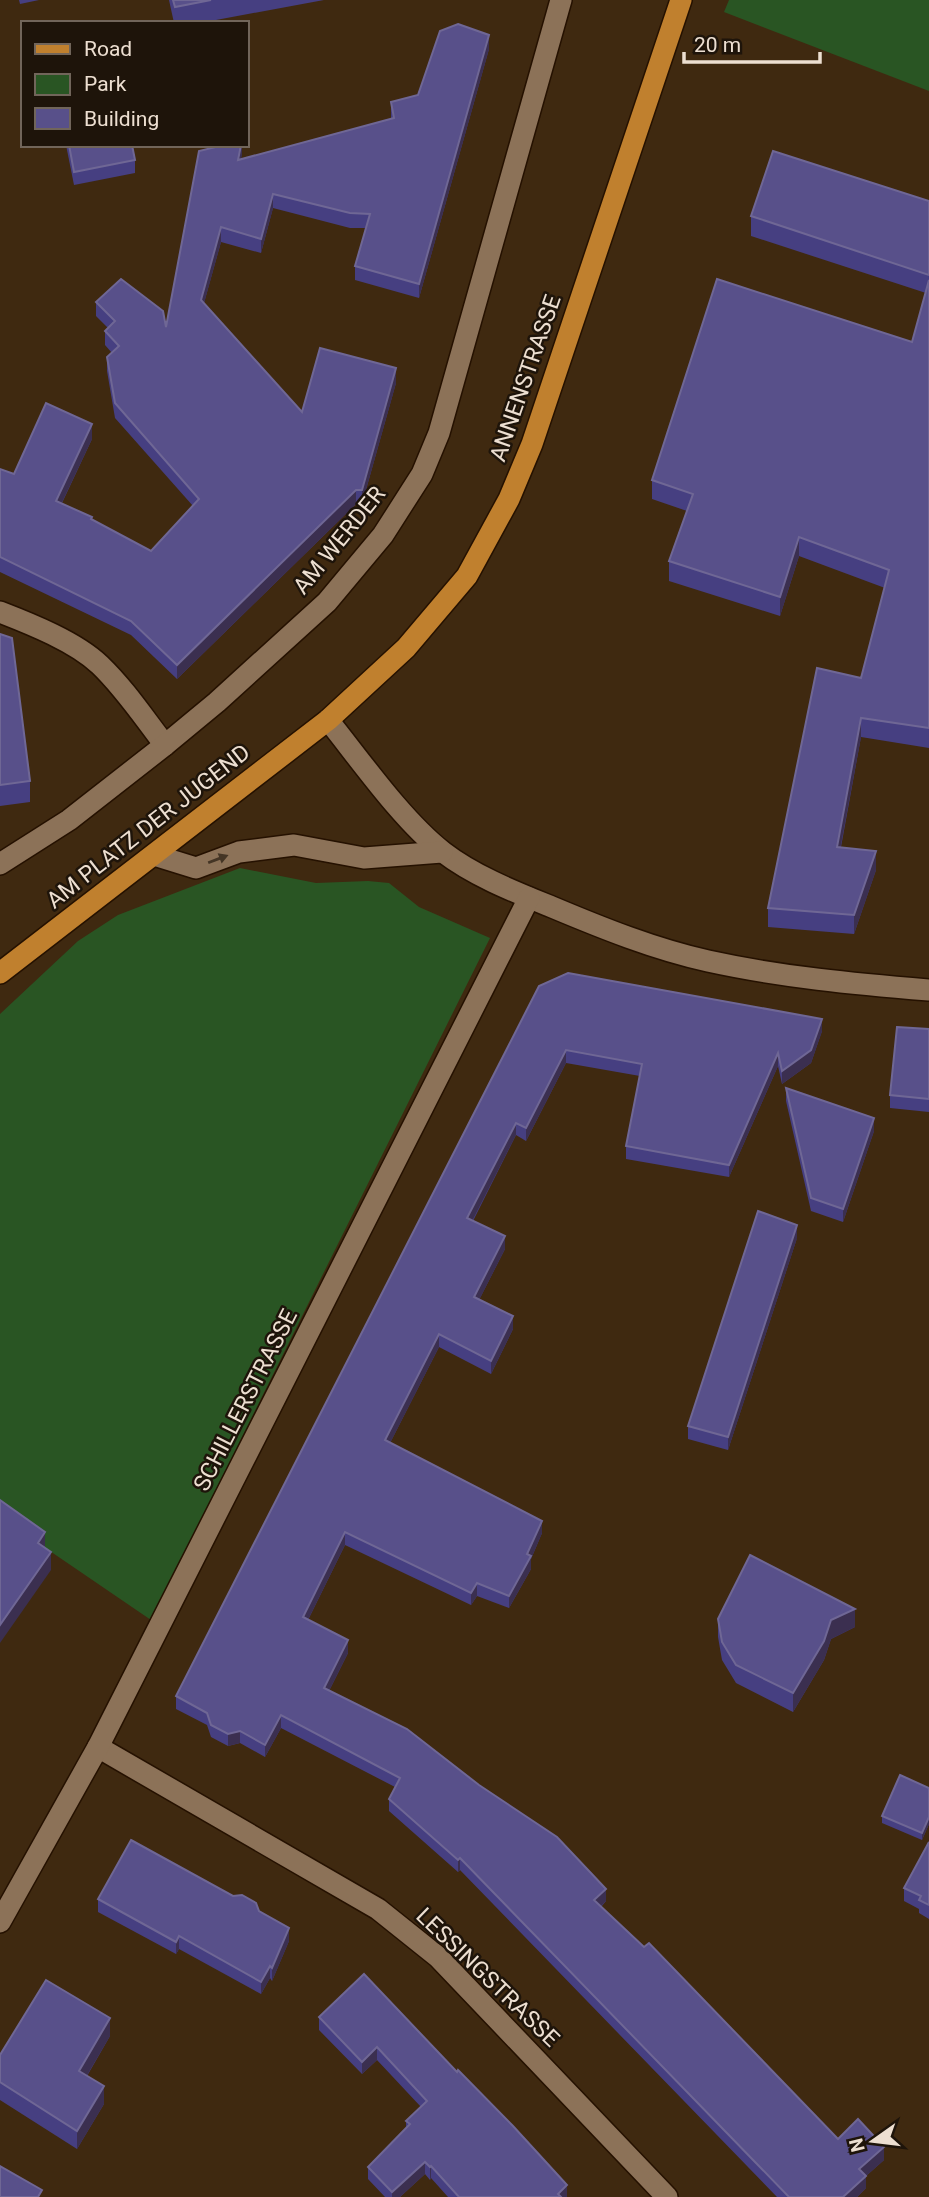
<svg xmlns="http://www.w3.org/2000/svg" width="929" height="2197" viewBox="0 0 929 2197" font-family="Roboto,sans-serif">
<rect width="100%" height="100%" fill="#3f2910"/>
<!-- green -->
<g fill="#295523">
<polygon points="729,0 929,0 929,91 724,12"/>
<polygon points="240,868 316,883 368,881 389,883 419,907 490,938 151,1620 0,1517 0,1014 78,941 118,915"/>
</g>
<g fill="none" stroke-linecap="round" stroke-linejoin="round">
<!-- minor casing -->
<g stroke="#251100" stroke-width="24">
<g id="minor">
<path d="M 0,612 C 31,624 76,642 100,665 C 125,689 144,718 165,745"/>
<path d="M 328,720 C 361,761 402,820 443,852 C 474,876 515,892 552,907 C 602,928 654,949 708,961 C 781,977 855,984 929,990"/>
<polyline points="154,855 196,868 239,852 294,845 364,858 442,852"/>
<polyline points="0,864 69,820 165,745 217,702 327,602 383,535 422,474 439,433 561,0"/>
<polyline points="98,1747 378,1909 438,1957 667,2197"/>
<polyline points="0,1922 98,1747 529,898"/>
</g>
</g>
<!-- major casing -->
<g stroke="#251100" stroke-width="24">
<polyline id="major" points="0,973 328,720 406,648 467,576 509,499 532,444 681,0"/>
</g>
<!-- minor -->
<use href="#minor" stroke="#8c7258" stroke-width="21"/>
<!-- major -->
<use href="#major" stroke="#c0802e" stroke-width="21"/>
</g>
<!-- wall -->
<g fill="#463f81">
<polygon points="19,0 39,0 20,4"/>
<polygon points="169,0 324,0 200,23 174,23"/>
<polygon points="489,49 419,298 355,280 355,266 366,228 350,228 273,208 261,253 221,242 204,303 302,412 396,383 362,504 356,504 177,679 131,635 0,572 0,469 14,474 92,439 62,503 151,551 193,506 115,418 107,371 107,357 112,353 105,345 105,331 108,328 96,316 96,302 166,327 242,145 241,159 391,119 391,102 418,95"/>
<polygon points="66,145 132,145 135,160 135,173 74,185"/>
<polygon points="929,201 929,748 861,737 841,847 876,870 854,934 768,927 768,908 861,678 885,588 799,556 780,616 669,581 669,561 687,511 652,499 652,480 912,342 926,293 751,236 751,216"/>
<polygon points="0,634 30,781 30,802 0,806"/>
<polygon points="539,986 822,1031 811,1063 782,1084 778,1066 729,1177 626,1159 626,1146 640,1076 566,1063 526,1141 516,1135 473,1221 505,1249 479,1300 513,1329 491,1374 439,1347 390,1443 542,1533 531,1559 531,1569 509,1608 477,1596 471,1605 345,1545 308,1620 348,1653 329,1691 606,1901 601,1907 838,2139 884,2160 866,2176 866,2188 857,2197 777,2197 460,1870 458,1872 389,1811 389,1799 395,1787 281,1728 265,1757 240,1743 228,1746 211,1737 207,1725 176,1709 176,1696"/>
<polygon points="929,1029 929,1112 890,1108 890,1095"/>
<polygon points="786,1088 874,1131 843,1222 811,1211 786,1101"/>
<polygon points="797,1238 728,1450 688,1439 688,1426"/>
<polygon points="718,1619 855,1627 831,1639 824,1660 793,1712 736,1683 722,1660 718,1637"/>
<polygon points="929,1788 929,1824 922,1840 882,1823 882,1816"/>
<polygon points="929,1842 929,1919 919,1913 919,1909 904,1901 904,1888"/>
<polygon points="98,1899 259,1911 289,1941 272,1981 270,1978 261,1994 179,1949 176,1954 98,1912"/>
<polygon points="364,1974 567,2197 448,2197 431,2178 430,2180 425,2174 400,2197 385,2197 368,2179 368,2167 406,2128 406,2121 421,2107 377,2060 362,2074 319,2030 319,2017"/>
<polygon points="110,2036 87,2076 104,2104 77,2149 0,2100 0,2055"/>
</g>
<!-- shaded-wall -->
<g fill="#3b2f50">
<polygon points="489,35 489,49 419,298 419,284"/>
<polygon points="241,145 242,145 242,155 238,174 238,160"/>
<polygon points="273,194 273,208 261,253 261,239"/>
<polygon points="221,227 221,242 201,314 201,300"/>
<polygon points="396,368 396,383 362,504 362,490"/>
<polygon points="92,424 92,439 56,515 56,501"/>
<polygon points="356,490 356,504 177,679 177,665"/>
<polygon points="799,537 799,556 780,616 780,597"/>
<polygon points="861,718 861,737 837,866 837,847"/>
<polygon points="876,851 876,870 854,934 854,915"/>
<polygon points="822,1019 822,1031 811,1063 782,1084 782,1071"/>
<polygon points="566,1050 566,1063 526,1141 526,1128"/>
<polygon points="778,1053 778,1066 729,1177 729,1165"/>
<polygon points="874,1118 874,1131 843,1222 843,1209"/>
<polygon points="516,1123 516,1135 467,1231 467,1218"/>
<polygon points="797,1225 797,1238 728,1450 728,1437"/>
<polygon points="505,1236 505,1249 474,1310 474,1297"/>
<polygon points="513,1316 513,1329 491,1374 491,1361"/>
<polygon points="439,1334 439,1347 385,1453 385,1440"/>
<polygon points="542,1521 542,1533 531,1559 531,1569 509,1608 509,1596"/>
<polygon points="45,1532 45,1550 38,1543"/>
<polygon points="345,1532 345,1545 303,1630 303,1617"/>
<polygon points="51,1552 51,1570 0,1643 0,1625"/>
<polygon points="477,1583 477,1596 471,1605 471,1593"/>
<polygon points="855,1609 855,1627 831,1639 824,1660 793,1712 793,1693 831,1620"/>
<polygon points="348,1640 348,1653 324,1701 324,1688"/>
<polygon points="281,1715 281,1728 265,1757 265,1745"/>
<polygon points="240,1731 240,1743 228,1746 228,1734"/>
<polygon points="929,1817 929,1824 922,1840 922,1833"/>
<polygon points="460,1858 460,1870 458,1872 458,1860"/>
<polygon points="606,1889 606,1901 594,1913 594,1900"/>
<polygon points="289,1928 289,1941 272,1981 272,1968"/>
<polygon points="179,1936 179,1949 176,1954 176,1942"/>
<polygon points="270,1966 270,1978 261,1994 261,1982"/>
<polygon points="110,2018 110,2036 79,2089 79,2071"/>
<polygon points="377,2047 377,2060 362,2074 362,2062"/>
<polygon points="104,2086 104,2104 77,2149 77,2131"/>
<polygon points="884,2147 884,2160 866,2176 866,2188 857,2197 843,2197 859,2169"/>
<polygon points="425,2162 425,2174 400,2197 392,2197 392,2192"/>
<polygon points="431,2166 431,2178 430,2180 430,2167"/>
<polygon points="567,2185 567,2197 558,2197 558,2194"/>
</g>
<!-- building -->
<g fill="#58508a" stroke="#6f6795" stroke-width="2">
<polygon points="173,0 211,0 175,7"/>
<polygon points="458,24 489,35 419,284 355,266 370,214 350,213 273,194 261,239 221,227 201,300 302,412 320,348 396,368 362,490 356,490 177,665 131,621 0,557 0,469 14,474 46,403 92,424 56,501 92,517 91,519 151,551 199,499 115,403 107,357 119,346 105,331 115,321 96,302 121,279 163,311 166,327 199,151 224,145 241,145 238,160 394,118 391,102 418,95 440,31"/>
<polygon points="69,145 132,145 135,160 74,172"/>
<polygon points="773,151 929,201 929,275 751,216"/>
<polygon points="717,279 912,342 929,280 929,728 861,718 837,847 876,851 854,915 768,908 817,668 861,678 889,570 799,537 780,597 669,561 693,494 652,480"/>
<polygon points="0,634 12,638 30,781 0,785"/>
<polygon points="568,973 822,1019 811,1050 782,1071 778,1053 729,1165 626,1146 642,1064 566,1050 526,1128 516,1123 467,1218 505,1236 474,1297 513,1316 491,1361 439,1334 385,1440 542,1521 527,1554 531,1556 509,1596 477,1583 471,1593 345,1532 303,1617 348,1640 324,1688 407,1729 479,1785 557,1837 606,1889 594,1900 644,1947 649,1943 838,2139 858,2119 884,2147 859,2169 866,2176 843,2197 789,2197 460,1858 458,1860 389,1799 400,1778 281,1715 265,1745 240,1731 228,1734 211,1725 207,1713 176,1696 539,986"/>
<polygon points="897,1027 929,1029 929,1099 890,1095"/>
<polygon points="786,1088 874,1118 843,1209 811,1198"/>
<polygon points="758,1211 797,1225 728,1437 688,1426"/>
<polygon points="0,1500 45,1532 38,1543 51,1552 0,1625"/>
<polygon points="750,1555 855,1609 831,1620 824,1641 793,1693 736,1665 722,1642 718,1619"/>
<polygon points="900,1775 929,1788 929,1817 922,1833 882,1816"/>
<polygon points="131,1840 233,1896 242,1895 256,1903 259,1911 289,1928 272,1968 270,1966 261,1982 179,1936 176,1942 98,1899"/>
<polygon points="929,1842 929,1905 919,1900 921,1896 904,1888"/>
<polygon points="364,1974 457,2072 458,2070 513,2126 567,2185 558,2194 561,2197 459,2197 431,2166 430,2167 425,2162 392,2192 368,2167 410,2124 406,2121 427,2101 377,2047 362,2062 319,2017"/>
<polygon points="46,1980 110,2018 79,2071 104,2086 77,2131 0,2082 0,2055"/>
<polygon points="0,2166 42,2190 38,2197 0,2197"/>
</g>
<!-- one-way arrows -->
<defs><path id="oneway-solid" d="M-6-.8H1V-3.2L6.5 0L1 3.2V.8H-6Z" transform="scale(1.75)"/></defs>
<use fill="#443525" href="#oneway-solid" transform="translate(218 859) rotate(-21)"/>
<g text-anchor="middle" stroke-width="5" stroke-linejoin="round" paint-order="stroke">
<!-- street labels -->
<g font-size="23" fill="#eddfd1" stroke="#1e140a">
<text transform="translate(525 378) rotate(-71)" y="8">ANNENSTRASSE</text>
<text transform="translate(339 540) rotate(-51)" y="8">AM WERDER</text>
<text transform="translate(148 826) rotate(-38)" y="8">AM PLATZ DER JUGEND</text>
<text transform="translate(245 1400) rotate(-63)" y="8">SCHILLERSTRASSE</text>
<text transform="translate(488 1977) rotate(44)" y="8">LESSINGSTRASSE</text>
</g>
</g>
<!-- legend -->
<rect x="21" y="21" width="228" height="126" fill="#1e140a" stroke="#71655a" stroke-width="2"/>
<rect x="35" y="44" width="35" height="10" fill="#c0802e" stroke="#71655a" stroke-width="2"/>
<text x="84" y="56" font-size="21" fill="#eddfd1">Road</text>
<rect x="35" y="74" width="35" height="21" fill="#295523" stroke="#71655a" stroke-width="2"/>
<text x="84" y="91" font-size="21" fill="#eddfd1">Park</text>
<rect x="35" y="108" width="35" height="21" fill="#58508a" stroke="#71655a" stroke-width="2"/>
<text x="84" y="126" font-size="21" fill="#eddfd1">Building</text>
<!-- north arrow -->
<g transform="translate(873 2141) rotate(256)" stroke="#1e140a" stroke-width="5" paint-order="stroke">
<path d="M0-5L12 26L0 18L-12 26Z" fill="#eddfd1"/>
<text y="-10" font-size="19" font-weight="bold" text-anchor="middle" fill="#eddfd1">N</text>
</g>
<!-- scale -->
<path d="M684 52v10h136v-10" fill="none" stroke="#eddfd1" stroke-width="3.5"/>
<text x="694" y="52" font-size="21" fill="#eddfd1" stroke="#1e140a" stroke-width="5" paint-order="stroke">20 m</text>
</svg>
